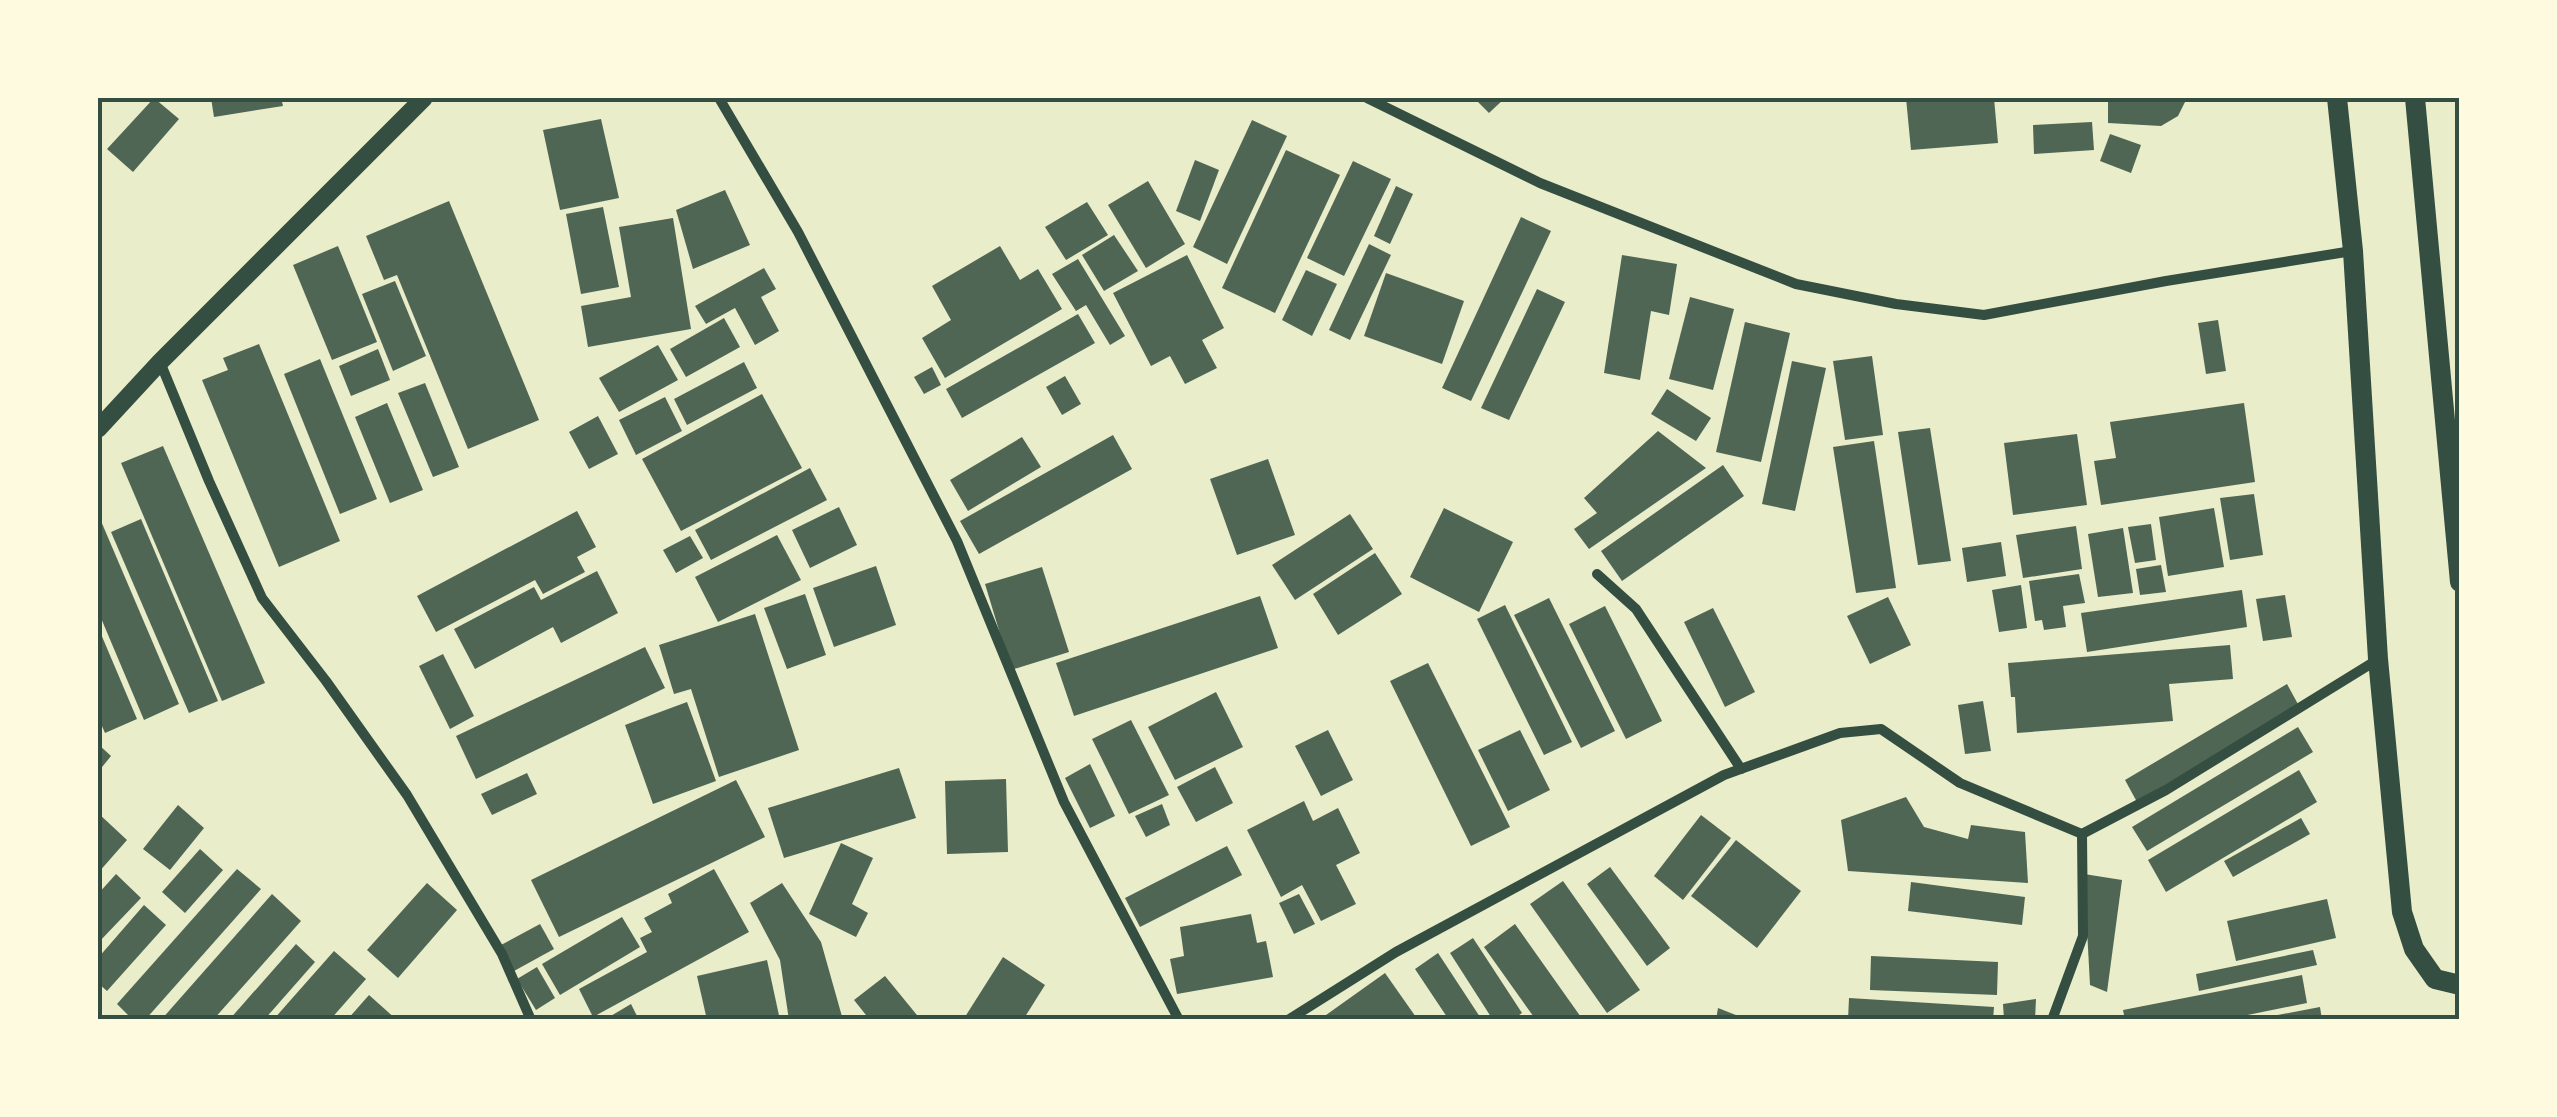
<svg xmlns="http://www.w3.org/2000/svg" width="2557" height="1117" viewBox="0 0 2557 1117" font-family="'Archivo Narrow',sans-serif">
<rect width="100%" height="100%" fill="#e9edc9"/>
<!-- building -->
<g fill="#4f6655">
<polygon points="154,98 179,119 133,172 107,149"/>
<polygon points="211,98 281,98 283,106 214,117"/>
<polygon points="1474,98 1505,98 1489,113"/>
<polygon points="1906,98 1994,98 1998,143 1911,150"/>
<polygon points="2108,98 2187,98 2178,116 2161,126 2108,123"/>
<polygon points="601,119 619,198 560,210 543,130"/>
<polygon points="1252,120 1287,136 1227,264 1193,247"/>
<polygon points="2092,122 2094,150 2034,154 2033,125"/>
<polygon points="2110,134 2141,145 2131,173 2100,161"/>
<polygon points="1286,150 1340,175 1275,313 1222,288"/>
<polygon points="1195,160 1219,170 1200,221 1176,211"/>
<polygon points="1353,161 1391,179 1344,276 1307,258"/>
<polygon points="1148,181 1185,244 1146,268 1108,205"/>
<polygon points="1396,186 1413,194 1390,244 1374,236"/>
<polygon points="725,190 750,245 693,269 676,210"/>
<polygon points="449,201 539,420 468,449 397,275 384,280 366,236"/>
<polygon points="1087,202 1108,235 1066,260 1045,227"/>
<polygon points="603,207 619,287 581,294 566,214"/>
<polygon points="1521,217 1551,231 1471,401 1442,388"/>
<polygon points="673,218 691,329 588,347 581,306 631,297 619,227"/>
<polygon points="1114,235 1138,271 1104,291 1082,255"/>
<polygon points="1369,244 1391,255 1350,340 1329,330"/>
<polygon points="338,246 377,342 332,360 293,265"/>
<polygon points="1000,246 1020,280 1038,269 1062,309 945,378 922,338 951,320 932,286"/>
<polygon points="1187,255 1224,328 1202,340 1217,368 1185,384 1170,356 1151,366 1113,293"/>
<polygon points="1622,255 1677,264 1669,315 1651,311 1640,380 1604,373"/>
<polygon points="1078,259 1125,336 1110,345 1086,305 1076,311 1052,274"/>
<polygon points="764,268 776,289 761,297 779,331 755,345 735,308 706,324 695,306"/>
<polygon points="1306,270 1337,284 1312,336 1282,320"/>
<polygon points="1386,273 1464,301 1442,364 1364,336"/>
<polygon points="395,281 426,356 393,371 362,294"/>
<polygon points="1537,289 1565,302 1509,420 1481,408"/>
<polygon points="1690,297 1734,309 1713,390 1669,379"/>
<polygon points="1078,314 1095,343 962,418 946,389"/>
<polygon points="724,318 740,347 686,377 670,349"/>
<polygon points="2218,320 2226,371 2206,374 2198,323"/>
<polygon points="1745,322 1790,333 1761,462 1716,452"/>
<polygon points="259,344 340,541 279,567 202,380 228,370 223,358"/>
<polygon points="658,345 678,380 619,412 599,378"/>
<polygon points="378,349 390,380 351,396 339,366"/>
<polygon points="1872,356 1883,435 1845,440 1833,361"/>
<polygon points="320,359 377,499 340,514 284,374"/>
<polygon points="1792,361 1826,368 1795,511 1762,504"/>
<polygon points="744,362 757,388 687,425 674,399"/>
<polygon points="932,367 941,385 924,394 914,377"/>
<polygon points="1065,376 1081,404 1062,415 1046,387"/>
<polygon points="425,383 459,467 433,477 398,393"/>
<polygon points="1667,389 1711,418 1696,441 1651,414"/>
<polygon points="762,394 802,468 681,531 642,459"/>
<polygon points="665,397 682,431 636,455 619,420"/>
<polygon points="387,403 423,490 390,503 355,417"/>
<polygon points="2244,403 2255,482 2101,505 2094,461 2116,458 2110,422"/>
<polygon points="598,416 618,454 589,469 569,432"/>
<polygon points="1930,428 1951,561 1918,565 1898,432"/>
<polygon points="1658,431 1706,468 1589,549 1574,529 1597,513 1584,498"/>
<polygon points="2077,434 2087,505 2013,515 2004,443"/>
<polygon points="1113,435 1132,469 979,554 960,521"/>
<polygon points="1022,437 1041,467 968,511 950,480"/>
<polygon points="1874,441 1896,588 1856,593 1833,447"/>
<polygon points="163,446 265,683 222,701 121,463"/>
<polygon points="1268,459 1295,535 1237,555 1210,479"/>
<polygon points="1723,465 1744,496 1622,581 1601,551"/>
<polygon points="810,468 827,500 711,560 695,530"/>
<polygon points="2254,494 2263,555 2230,560 2220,498"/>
<polygon points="839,507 857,545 810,568 792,530"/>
<polygon points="1444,508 1513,542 1479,612 1410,577"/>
<polygon points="2214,508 2224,567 2168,576 2159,517"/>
<polygon points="577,511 596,547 577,557 585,572 543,594 535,580 436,632 417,596"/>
<polygon points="98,514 179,704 144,720 98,611"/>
<polygon points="1350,514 1373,549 1295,600 1272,565"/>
<polygon points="141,519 218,701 189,713 111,532"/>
<polygon points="2151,524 2156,560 2135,563 2128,527"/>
<polygon points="2076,526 2082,569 2023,578 2016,535"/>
<polygon points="2123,528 2133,593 2098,597 2088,534"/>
<polygon points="777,535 801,580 718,622 695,577"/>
<polygon points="690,536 703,558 676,573 663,550"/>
<polygon points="2001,542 2006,576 1967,582 1962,548"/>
<polygon points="1375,553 1402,594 1338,635 1313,594"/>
<polygon points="2161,565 2166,592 2140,595 2136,569"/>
<polygon points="876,566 896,625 834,647 813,588"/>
<polygon points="1042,567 1069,652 1011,670 985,584"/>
<polygon points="597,571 618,613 561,643 553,627 475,669 454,629 534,587 541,600"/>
<polygon points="2079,574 2085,603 2063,606 2066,627 2044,630 2042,620 2035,621 2029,581"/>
<polygon points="2021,585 2027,628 1999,632 1992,590"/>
<polygon points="2242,590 2247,627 2087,652 2081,613"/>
<polygon points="805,594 826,655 787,669 764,608"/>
<polygon points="2285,595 2292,637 2263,641 2256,599"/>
<polygon points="1260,596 1278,648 1074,716 1056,663"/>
<polygon points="1888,597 1911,645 1870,664 1847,616"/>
<polygon points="1549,598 1615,731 1581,748 1514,615"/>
<polygon points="1505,605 1572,742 1544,755 1477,619"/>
<polygon points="1605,606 1662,721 1626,739 1569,624"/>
<polygon points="1713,608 1755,692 1725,707 1684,622"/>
<polygon points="755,614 799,750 719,777 691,689 674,694 659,645"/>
<polygon points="98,627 137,719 105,733 98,717"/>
<polygon points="2230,645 2233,679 2169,684 2173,721 2017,733 2015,697 2011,697 2008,663"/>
<polygon points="645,647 665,688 476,779 456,736"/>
<polygon points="443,654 474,716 450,729 419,666"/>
<polygon points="1428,663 1510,827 1471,846 1390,681"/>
<polygon points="2287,684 2299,706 2137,802 2125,780"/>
<polygon points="1216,692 1243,747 1175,780 1148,727"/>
<polygon points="1983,701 1991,751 1965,754 1958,705"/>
<polygon points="687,702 716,781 653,804 625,725"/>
<polygon points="1131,720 1169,795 1129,814 1092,739"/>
<polygon points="2298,727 2313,752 2147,851 2132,827"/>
<polygon points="1328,730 1353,780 1321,796 1295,746"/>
<polygon points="1520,730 1550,790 1508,811 1478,750"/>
<polygon points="98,744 111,756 98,772"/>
<polygon points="1090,764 1115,816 1090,828 1065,778"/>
<polygon points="1215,767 1233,803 1196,822 1177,787"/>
<polygon points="899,768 916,818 784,858 768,808"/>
<polygon points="2299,770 2317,802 2166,892 2148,860"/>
<polygon points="527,773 537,794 492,815 481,794"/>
<polygon points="1006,779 1008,852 947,854 945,781"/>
<polygon points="736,780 765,837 559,937 531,880"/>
<polygon points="1906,797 1924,827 1968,839 1971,825 2025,832 2028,883 1848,871 1841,820"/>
<polygon points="1304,801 1313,821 1338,808 1360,853 1336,865 1356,904 1321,921 1302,885 1281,897 1247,830"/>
<polygon points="1162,804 1170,825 1146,837 1135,816"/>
<polygon points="178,805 204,828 170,870 143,849"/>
<polygon points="98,813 127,840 98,873"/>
<polygon points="1701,815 1731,838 1683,900 1654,876"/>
<polygon points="2301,818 2310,834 2233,877 2224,861"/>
<polygon points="1736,840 1801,891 1757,948 1691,896"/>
<polygon points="841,843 873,858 852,904 868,913 856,937 809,914"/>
<polygon points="1227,846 1242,875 1140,927 1125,898"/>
<polygon points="200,849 223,870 185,913 162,892"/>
<polygon points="1610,867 1670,948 1647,966 1587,884"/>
<polygon points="237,869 261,889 145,1020 133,1020 117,1004"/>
<polygon points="714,869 749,932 593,1017 579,989 647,952 640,938 652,932 644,918 672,903 668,894"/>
<polygon points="116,874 141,898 98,943 98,894"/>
<polygon points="2084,874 2122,880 2107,992 2090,985"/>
<polygon points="1563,881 1640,990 1607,1013 1530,904"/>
<polygon points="1911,882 2025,897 2022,925 1908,911"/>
<polygon points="427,883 457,910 398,978 367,950"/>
<polygon points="782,883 821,942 843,1020 789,1020 780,960 750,903"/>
<polygon points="272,894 301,921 213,1020 161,1020"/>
<polygon points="1299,894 1315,924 1294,934 1279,903"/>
<polygon points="2327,899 2336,938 2236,961 2227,921"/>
<polygon points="144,905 166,925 107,991 98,983 98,958"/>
<polygon points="1251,914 1257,943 1266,941 1273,977 1177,994 1170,959 1184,956 1180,927"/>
<polygon points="622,917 640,947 560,995 542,964"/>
<polygon points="540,924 554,949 514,971 501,945"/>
<polygon points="1515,924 1583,1020 1536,1020 1484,947"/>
<polygon points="1473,938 1522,1013 1512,1020 1493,1020 1450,953"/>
<polygon points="296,944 315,962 264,1020 229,1020"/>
<polygon points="2313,950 2317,965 2199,991 2196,974"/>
<polygon points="334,951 366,979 330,1020 273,1020"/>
<polygon points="1438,953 1482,1020 1449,1020 1415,969"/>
<polygon points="1871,956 1998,962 1997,995 1870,990"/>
<polygon points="1003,957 1045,985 1023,1020 963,1020"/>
<polygon points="767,960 780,1020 707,1020 697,976"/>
<polygon points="537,967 555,998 536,1010 517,979"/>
<polygon points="1385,973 1418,1020 1319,1020"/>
<polygon points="2302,975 2307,1003 2223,1020 2125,1020 2123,1010"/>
<polygon points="885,976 921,1020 870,1020 854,1000"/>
<polygon points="369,995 397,1020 347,1020"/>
<polygon points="1849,998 1994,1007 1993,1020 1848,1020"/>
<polygon points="2036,999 2035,1020 2004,1020 2003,1004"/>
<polygon points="631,1004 639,1020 604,1020"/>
<polygon points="2320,1007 2322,1020 2262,1020 2262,1018"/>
<polygon points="1718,1008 1746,1019 1746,1020 1716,1020"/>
</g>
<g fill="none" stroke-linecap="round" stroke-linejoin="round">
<!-- minor -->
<g stroke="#344e41" stroke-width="10">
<polyline points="719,98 798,232 957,541 1064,802 1179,1020"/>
<polyline points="1367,98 1540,183 1796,284 1896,304 1984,315 2166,281 2352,251"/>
<polyline points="160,362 209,481 262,598 326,681 407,795 502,954 531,1020"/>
<polyline points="1597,574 1636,609 1741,769"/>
<polyline points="1288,1020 1396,952 1724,775 1840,733 1881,729 1960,783 2082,834 2166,790 2377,660"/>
<polyline points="2052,1020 2083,936 2082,834"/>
</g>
<!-- tertiary -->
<polyline stroke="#344e41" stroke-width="18" points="98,429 160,362 424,98"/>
<!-- secondary -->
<g stroke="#344e41" stroke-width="20">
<polyline points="2337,98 2353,251 2378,659 2402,912 2414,949 2435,979 2460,985"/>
<polyline points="2415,98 2460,582"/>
</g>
</g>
<!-- border -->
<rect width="2557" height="1117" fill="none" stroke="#fefae0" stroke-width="200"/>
<rect x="100" y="100" width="2357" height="917" fill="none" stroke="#344e41" stroke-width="4"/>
</svg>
